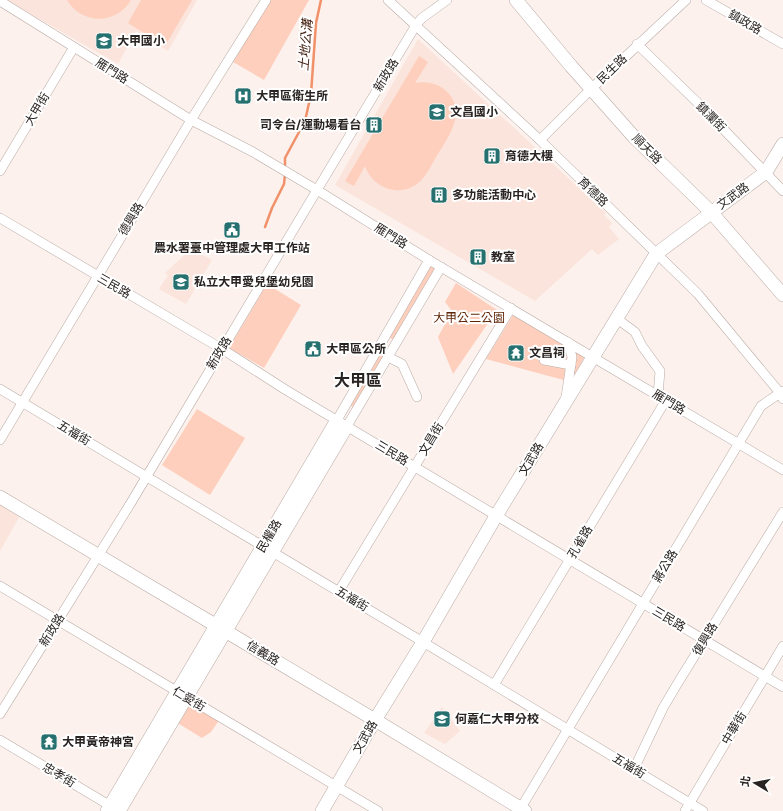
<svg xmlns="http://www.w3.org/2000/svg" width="783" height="811" viewBox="0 0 783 811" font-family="'DM Sans','Noto Sans TC',sans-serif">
<rect width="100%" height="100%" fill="#fdf1ed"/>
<!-- built -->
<g fill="#fbe4db">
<polygon points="6,0 197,0 168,51 136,31 118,64"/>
<polygon points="418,39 606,213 604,215 612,223 609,227 619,239 598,255 592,249 535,301 335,185"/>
<polygon points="191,249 212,260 186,304 159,289 168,275 165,273"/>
<polygon points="0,499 22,512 0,551"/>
<polygon points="442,707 460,731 445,744 424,733"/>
</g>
<!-- green -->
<g fill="#fecfbc">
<path d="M 67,0 L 131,0 C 116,25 82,25 67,0 Z"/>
<polygon points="141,0 192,0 165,46 128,23"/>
<polygon points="269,0 309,0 264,80 233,62"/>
<path d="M 419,56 L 428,62 L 415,83 C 425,81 436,83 444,89 C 469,110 449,136 436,157 C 431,166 426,177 417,184 C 398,198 372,187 365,166 L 354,186 L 345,181 Z"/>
<polygon points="429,264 436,268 394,340 387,336"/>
<polygon points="456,283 497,310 453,374 438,337 452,311 445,302"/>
<polygon points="267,284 301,305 264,368 229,348"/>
<polygon points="515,312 586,354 571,382 486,359"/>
<polygon points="379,351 386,355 355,408 348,404"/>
<polygon points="197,409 245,438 210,495 162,465"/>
<polygon points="189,701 220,719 211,732 202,738 176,722"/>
</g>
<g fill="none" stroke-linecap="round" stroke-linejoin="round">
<!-- stream -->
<g stroke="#f19169" stroke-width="2.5">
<polyline points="285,169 285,158 305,121 311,94 316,23 321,0"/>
<polyline points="265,227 272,208 284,184 285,174"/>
</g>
<!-- street casing -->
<g stroke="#b9aba6" stroke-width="10">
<g id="street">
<polyline points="388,0 540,140 698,294 780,393 783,399"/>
<polyline points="706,0 783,44"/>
<polyline points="0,1 191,120 253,152 317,190 429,260 783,470"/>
<polyline points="637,44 701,106 783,191"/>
<polyline points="540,140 591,89 686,0"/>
<polyline points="0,171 74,47"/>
<polyline points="0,218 222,349 286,390 783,687"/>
<polyline points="616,318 635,332 642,346 660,371 658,395"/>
<polyline points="388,357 402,364 417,397"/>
<polyline points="544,360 571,365"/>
<polyline points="0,389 423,642 703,811"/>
<polyline points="566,397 572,357 568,342"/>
<polyline points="337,420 429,260"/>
<polyline points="347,426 441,267"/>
<polyline points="0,440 191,120 266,0"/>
<polyline points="0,586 378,811"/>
<polyline points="339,591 511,308"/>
<polyline points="494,685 666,400"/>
<polyline points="0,714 132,501 317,190 416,25 422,18 447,0"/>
<polyline points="0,740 114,808"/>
<polyline points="634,769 663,708 676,686 783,512"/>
<polyline points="519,811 761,406 783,391"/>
<polyline points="685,811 783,646"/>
</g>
</g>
<!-- secondary casing -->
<g stroke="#b9aba6" stroke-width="14">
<g id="secondary">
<polyline points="516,0 571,66 634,137 711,212 783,295"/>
<polyline points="0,497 375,720 525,811"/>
<polyline points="107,811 337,420"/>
<polyline points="119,811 347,426"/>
<polyline points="322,811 375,720 423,642 496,516 656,254 766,172 783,144"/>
</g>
</g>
<!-- street -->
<use href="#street" stroke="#fff" stroke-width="9"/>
<!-- secondary -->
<use href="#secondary" stroke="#fff" stroke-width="13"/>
</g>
<!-- icons -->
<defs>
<g id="school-square" transform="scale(0.9)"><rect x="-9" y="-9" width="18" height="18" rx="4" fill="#26706f" stroke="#fff"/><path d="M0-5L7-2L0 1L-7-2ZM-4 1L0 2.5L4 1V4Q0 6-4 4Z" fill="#fff"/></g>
<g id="hospital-square" transform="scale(0.9)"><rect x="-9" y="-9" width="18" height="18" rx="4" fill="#26706f" stroke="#fff"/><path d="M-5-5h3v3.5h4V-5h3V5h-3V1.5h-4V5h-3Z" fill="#fff"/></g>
<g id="building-square" transform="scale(0.9)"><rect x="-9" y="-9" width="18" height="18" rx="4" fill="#26706f" stroke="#fff"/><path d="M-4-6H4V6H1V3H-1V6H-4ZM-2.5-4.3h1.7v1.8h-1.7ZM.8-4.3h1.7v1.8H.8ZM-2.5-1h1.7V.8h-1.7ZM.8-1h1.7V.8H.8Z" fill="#fff"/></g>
<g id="civic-square" transform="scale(0.9)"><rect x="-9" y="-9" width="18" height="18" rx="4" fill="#26706f" stroke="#fff"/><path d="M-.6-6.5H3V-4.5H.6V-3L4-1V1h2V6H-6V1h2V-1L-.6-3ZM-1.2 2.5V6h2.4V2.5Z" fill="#fff"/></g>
<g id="temple-square" transform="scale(0.9)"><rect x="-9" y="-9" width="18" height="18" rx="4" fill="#26706f" stroke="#fff"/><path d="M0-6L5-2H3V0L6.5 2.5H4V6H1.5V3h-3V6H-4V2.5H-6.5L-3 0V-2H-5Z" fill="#fff"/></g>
</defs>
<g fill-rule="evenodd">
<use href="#school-square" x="104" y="41"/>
<use href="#hospital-square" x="243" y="96"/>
<use href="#school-square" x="437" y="112"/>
<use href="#building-square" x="374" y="125"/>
<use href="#building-square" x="492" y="156"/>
<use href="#building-square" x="439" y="195"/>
<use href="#civic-square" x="232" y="230"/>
<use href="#building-square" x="478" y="257"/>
<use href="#school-square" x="181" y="282"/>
<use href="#civic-square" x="313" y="349"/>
<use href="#temple-square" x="516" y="353"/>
<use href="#school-square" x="442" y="719"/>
<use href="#temple-square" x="49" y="742"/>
</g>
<g text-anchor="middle" stroke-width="4" stroke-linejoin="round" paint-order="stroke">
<!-- street labels -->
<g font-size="12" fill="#292422" stroke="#fff">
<text transform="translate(745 22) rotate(30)" y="4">鎮政路</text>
<text transform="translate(612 69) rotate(-44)" y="4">民生路</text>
<text transform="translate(112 71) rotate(32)" y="4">雁門路</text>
<text transform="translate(386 75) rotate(-59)" y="4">新政路</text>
<text transform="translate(37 109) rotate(-59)" y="4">大甲街</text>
<text transform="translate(711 117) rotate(45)" y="4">鎮瀾街</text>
<text transform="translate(647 149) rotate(45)" y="4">順天路</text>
<text transform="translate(593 192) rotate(44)" y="4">育德路</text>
<text transform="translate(733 196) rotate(-36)" y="4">文武路</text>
<text transform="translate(131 219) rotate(-59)" y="4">德興路</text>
<text transform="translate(391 236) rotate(32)" y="4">雁門路</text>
<text transform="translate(114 286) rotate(30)" y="4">三民路</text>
<text transform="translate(219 353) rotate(-59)" y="4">新政路</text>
<text transform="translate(669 402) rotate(31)" y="4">雁門路</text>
<text transform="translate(74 433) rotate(31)" y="4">五福街</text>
<text transform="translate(431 439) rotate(-59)" y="4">文昌街</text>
<text transform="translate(392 453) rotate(31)" y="4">三民路</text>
<text transform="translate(531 459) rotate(-59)" y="4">文武路</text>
<text transform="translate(269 536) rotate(-59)" y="4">民權路</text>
<text transform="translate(580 542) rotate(-59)" y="4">孔雀路</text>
<text transform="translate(665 566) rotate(-59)" y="4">蔣公路</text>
<text transform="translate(352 599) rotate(31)" y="4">五福街</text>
<text transform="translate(669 619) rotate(31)" y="4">三民路</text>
<text transform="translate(52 630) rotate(-58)" y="4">新政路</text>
<text transform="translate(705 639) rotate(-59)" y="4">復興路</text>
<text transform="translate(263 653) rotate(31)" y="4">信義路</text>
<text transform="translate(189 699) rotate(31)" y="4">仁愛街</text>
<text transform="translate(734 728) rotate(-59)" y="4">中華街</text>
<text transform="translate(365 737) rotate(-60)" y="4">文武路</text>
<text transform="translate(629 766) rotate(31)" y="4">五福街</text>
<text transform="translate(59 775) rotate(31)" y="4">忠孝街</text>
</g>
<!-- poi labels -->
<g font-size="12" font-weight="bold" fill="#292422" stroke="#fff" text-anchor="start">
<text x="117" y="45">大甲國小</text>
<text x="256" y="100">大甲區衛生所</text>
<text x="450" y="116">文昌國小</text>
<text x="361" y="129" text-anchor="end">司令台/運動場看台</text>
<text x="505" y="160">育德大樓</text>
<text x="452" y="199">多功能活動中心</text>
<text x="232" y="252" text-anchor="middle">農水署臺中管理處大甲工作站</text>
<text x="491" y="261">教室</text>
<text x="194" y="286">私立大甲愛兒堡幼兒園</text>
<text x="326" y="353">大甲區公所</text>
<text x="529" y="357">文昌祠</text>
<text x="455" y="723">何嘉仁大甲分校</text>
<text x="62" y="746">大甲黃帝神宮</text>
</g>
<!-- park labels -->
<g font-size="12" fill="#602507" stroke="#fff">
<text x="469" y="322">大甲公二公園</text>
</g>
<!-- water labels -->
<g font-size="13" font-style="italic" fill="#431e0e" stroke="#fff">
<text transform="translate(305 45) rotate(-85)" y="5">土地公溝</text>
</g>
<!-- district labels -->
<g font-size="16" font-weight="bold" fill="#292422" stroke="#fff">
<text x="358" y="386">大甲區</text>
</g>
</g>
<!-- north arrow -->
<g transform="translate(755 783) rotate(280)" stroke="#ffffff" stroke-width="3" paint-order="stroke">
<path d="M0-3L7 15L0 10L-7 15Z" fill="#292422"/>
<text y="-6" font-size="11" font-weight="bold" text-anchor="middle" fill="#292422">北</text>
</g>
</svg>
